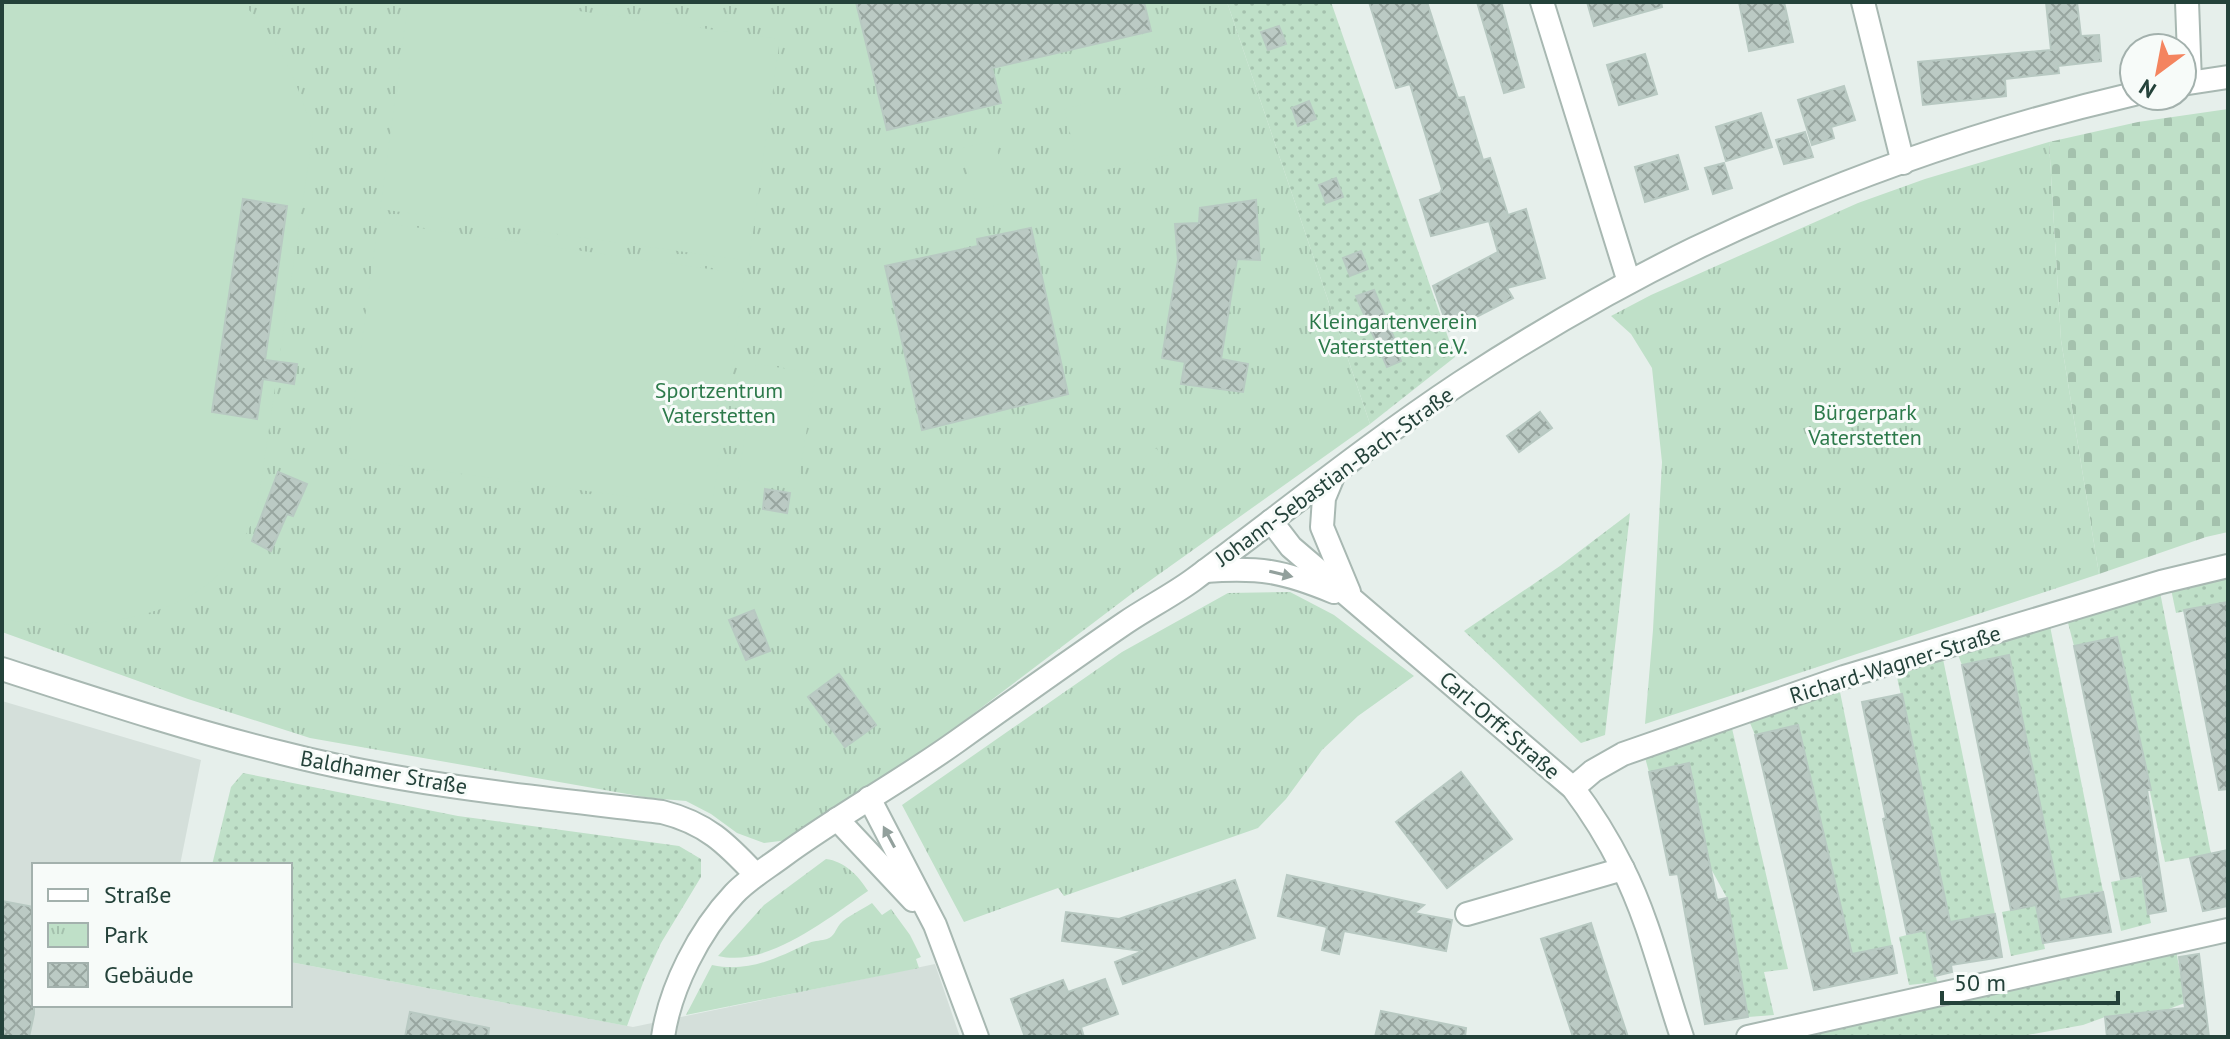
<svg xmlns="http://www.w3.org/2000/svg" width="2230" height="1039" viewBox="0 0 2230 1039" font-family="'PT Sans',sans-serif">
<defs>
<pattern id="grass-dots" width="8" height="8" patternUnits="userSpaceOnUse" patternTransform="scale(2)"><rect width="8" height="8" fill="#bfe0c8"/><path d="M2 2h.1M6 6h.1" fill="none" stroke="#a4c1ad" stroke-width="1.8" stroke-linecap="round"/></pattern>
<pattern id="cemetery-stones" width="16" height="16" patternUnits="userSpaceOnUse" patternTransform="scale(2)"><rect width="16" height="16" fill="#bfe0c8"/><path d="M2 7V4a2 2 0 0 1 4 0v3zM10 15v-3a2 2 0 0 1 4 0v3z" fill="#a4c1ad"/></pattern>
<pattern id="park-tufts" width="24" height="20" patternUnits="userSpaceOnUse" patternTransform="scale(2)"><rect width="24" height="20" fill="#bfe0c8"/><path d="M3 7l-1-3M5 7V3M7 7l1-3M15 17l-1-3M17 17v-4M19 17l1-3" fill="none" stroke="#a4c1ad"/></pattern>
<pattern id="building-cross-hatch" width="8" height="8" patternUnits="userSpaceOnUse" patternTransform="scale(2)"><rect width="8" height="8" fill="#bbcac4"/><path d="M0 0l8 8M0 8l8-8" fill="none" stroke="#98a6a0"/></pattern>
</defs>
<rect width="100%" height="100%" fill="#e6efeb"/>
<!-- built -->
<polygon fill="#d4dfda" points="2,701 201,760 180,865 34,865 34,1005 290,1005 290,962 633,1027 935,964 960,1037 2,1037"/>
<!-- grass -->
<g fill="url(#grass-dots)">
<polygon points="1227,2 1331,2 1455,357 1370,424"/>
<polygon points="1630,513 1605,735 1581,743 1464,631 1560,566"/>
<polygon points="2228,577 2228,602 2176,613 2171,589"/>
<polygon points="2160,592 2211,854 2165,862 2117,637 2074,646 2066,615"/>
<polygon points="2049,621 2103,891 2060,900 2009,655 1962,665 1956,650"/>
<polygon points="1942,654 1995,914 1951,925 1895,668"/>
<path d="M 1839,687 L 1892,946 L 1871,950 L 1853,960 C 1836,881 1815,804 1797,725 L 1755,735 L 1748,718 Z"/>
<polygon points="1731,724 1788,969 1764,972 1774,1015 1748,1017 1727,898 1710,867 1688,763 1649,772 1644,754"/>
<polygon points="243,773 458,816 679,846 701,859 701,877 661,943 644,980 627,1026 290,962 290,865 212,865 231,787"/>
<polygon points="2141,876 2151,923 2121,931 2111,882"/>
<polygon points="2036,905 2045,949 2011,956 2002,912"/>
<polygon points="1927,930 1937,982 1909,985 1899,937"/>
<polygon points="2176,949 2185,1003 2166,1010 2105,1017 2083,1025 2016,1037 1796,1037"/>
</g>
<!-- cemetery -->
<polygon fill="url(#cemetery-stones)" points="2228,109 2228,532 2206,537 2099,574 2061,340 2049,142 2138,122"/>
<!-- park -->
<g fill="url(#park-tufts)">
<polygon points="2,2 1227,2 1370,424 1134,592 911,761 788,840 764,843 737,833 711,814 686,801 650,798 310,738 188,699 2,632"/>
<polygon points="2049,142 2061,340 2099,574 1645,724 1653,630 1662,462 1652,368 1631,334 1611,316 1651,295 1858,203 1925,179"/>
<polygon points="1290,592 1334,615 1414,676 1358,716 1322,750 1286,799 1258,828 1064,896 1058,888 964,922 902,805 1122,652 1228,593"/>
<path d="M 826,859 C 844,861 859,876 868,891 C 828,918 768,968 718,956 L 764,905 Z"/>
<path d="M 872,903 L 882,915 L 891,909 L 910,935 L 921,957 L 916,959 L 919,968 L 686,1015 L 712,965 C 748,973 777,958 809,943 C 815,940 822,941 827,939 C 835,936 835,930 840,924 C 847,916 862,910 872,903 Z"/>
</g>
<!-- pitch -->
<g fill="#bfe0c8">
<path d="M 2,2 L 240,2 C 280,35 298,85 313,132 L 256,516 C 245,535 235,558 220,573 C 169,625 69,631 2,619 Z"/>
<polygon points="408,2 514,2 780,39 749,261 380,209"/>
<polygon points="1159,86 1176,153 1081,176 1064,109"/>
<polygon points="995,141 1010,202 977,210 962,148"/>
<polygon points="378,222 745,274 712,508 346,458"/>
<polygon points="756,364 816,373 797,489 738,479"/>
<polygon points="1156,448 1170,465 1154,477 1141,460"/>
</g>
<!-- building -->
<g fill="url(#building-cross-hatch)" stroke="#b8c9c2" stroke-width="2">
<polygon points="856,2 1144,2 1151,31 992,68 1001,103 887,130"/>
<polygon points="1369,2 1427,2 1458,98 1464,97 1483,160 1490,158 1508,215 1526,209 1545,278 1507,288 1513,298 1449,331 1433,286 1498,252 1489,221 1431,236 1420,200 1440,193 1442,189 1410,84 1396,88"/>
<polygon points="1477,2 1501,2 1524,87 1504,93"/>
<polygon points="1587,2 1661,2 1662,7 1594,26"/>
<polygon points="1739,2 1784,2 1793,42 1749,51"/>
<polygon points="2046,2 2077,2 2081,36 2099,35 2101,61 2058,66 2059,73 2005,79 2006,96 1923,105 1918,62 2051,50"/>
<polygon points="1279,26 1286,44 1268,50 1261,32"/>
<polygon points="1645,54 1657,94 1619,105 1607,65"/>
<polygon points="1844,86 1855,120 1831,127 1834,138 1812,145 1798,100"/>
<polygon points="1309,101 1316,119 1298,126 1292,108"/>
<polygon points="1761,113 1772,147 1726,161 1716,127"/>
<polygon points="1805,132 1813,157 1784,164 1776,140"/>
<polygon points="1678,155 1688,189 1645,202 1635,167"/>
<polygon points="1724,163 1732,188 1713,194 1705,168"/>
<polygon points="1336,178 1343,197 1326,203 1319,185"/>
<polygon points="243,199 287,206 265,360 297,364 294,384 263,379 257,419 212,412"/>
<polygon points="1256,200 1260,260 1237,259 1221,359 1248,364 1243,392 1181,384 1185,362 1162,358 1178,260 1175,224 1199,223 1200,208"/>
<polygon points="1031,228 1068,394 922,430 885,266 978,246 977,239"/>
<polygon points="1361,251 1368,269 1350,276 1343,258"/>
<polygon points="1374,290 1400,352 1398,353 1401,361 1387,367 1356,296"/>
<polygon points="1540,412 1552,428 1519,452 1507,436"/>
<polygon points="278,472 307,484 293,516 287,514 271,551 252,541"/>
<polygon points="765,489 790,493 787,513 763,509"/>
<polygon points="2228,602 2228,789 2219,790 2184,610"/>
<polygon points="754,610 770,651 746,660 729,620"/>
<polygon points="2117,637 2151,790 2147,790 2166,911 2148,914 2142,875 2121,879 2074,646"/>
<polygon points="2009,655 2060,900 2103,892 2111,932 2043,943 2036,905 2011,910 1962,665"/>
<polygon points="839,674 876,725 845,747 808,697"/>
<polygon points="1902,694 1950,922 1995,914 2002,957 1951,965 1952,972 1935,976 1926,930 1907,934 1883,819 1886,818 1862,702"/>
<polygon points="1798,725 1852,954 1892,946 1897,973 1814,990 1755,735"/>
<polygon points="1689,763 1717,900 1727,898 1748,1017 1705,1024 1678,874 1670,875 1649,772"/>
<polygon points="1461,772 1512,839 1447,888 1396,822"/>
<polygon points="2228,850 2228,906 2203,911 2190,858"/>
<polygon points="1287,875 1424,905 1414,913 1452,920 1446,951 1344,931 1339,954 1322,950 1327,927 1278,916"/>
<polygon points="1235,880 1255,938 1123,984 1115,962 1143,951 1062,941 1066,912 1119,919"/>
<polygon points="2,901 34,907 34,1014 29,1037 2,1037"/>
<polygon points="1591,923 1609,980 1628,1037 1573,1037 1541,939"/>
<polygon points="2199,954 2209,1037 2107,1037 2105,1017 2185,1008 2179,957"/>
<polygon points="1105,979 1118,1014 1081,1027 1084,1037 1025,1037 1011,999 1063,980 1068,992"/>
<polygon points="1381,1011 1466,1028 1465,1037 1375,1037"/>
<polygon points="410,1012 489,1028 488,1037 405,1037"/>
</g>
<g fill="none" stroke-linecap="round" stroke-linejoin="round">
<!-- minor casing -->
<g stroke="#a8b8b2" stroke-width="26">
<g id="minor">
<polyline points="1542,2 1629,282"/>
<polyline points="1863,2 1903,163"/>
<polyline points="2187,2 2190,82"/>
<polyline points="2182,84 2228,77"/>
<polyline points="1334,474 1324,498 1322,527 1349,592"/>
<path d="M 1271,521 L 1291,547 L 1573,788 C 1592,813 1608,839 1622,867 C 1649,920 1663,981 1682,1037"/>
<path d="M 1205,571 C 1260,567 1283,571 1334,592"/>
<path d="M 2,669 C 95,699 188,730 282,753 C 406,785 535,797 662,812 C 706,823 726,843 756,875"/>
<polyline points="1573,788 1593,771 1623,754 1844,677 2161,582 2228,566"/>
<polyline points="869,798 935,925 977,1037"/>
<polyline points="837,819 913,900"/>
<polyline points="1467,914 1623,869"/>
<path d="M 663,1037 C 670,988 699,931 734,894 C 748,879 767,868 783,856 C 839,815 900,782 956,742 C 1012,702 1068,662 1125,623 C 1147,608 1171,596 1193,580 C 1282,514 1368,444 1460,383 C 1535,334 1614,288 1694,249 C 1833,182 1983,129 2134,94"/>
<polyline points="1748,1037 2228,930"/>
</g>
</g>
<!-- minor -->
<use href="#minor" stroke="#fff" stroke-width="22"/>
</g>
<!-- one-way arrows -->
<defs><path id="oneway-solid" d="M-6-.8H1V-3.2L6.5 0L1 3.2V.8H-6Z" transform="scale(2)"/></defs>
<g fill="#92a09c">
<use href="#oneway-solid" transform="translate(1281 574) rotate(13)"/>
<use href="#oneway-solid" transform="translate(889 837) rotate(-118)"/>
</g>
<g text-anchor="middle" stroke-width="6" stroke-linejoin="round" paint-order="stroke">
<!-- park labels -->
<g font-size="22" fill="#2d7a4b" stroke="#f7fbf9">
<text x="1393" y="329">Kleingartenverein<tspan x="1393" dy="25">Vaterstetten e.V.</tspan></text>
<text x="719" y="398">Sportzentrum<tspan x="719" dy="25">Vaterstetten</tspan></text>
<text x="1865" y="420">Bürgerpark<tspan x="1865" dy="25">Vaterstetten</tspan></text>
</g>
<!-- street labels -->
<g font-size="22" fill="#24423a" stroke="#f7fbf9">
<text transform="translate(1334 476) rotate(-36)" y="8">Johann-Sebastian-Bach-Straße</text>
<text transform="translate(1895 664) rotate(-17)" y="8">Richard-Wagner-Straße</text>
<text transform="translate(1500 725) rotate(41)" y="8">Carl-Orff-Straße</text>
<text transform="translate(384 772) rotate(10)" y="8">Baldhamer Straße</text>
</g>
</g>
<!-- border -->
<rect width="2230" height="1039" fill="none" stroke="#24423a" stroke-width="8"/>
<!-- legend -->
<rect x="32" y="863" width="260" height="144" fill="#f7fbf9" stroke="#a3b1ad" stroke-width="2"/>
<rect x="48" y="889" width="40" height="12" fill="#ffffff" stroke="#a3b1ad" stroke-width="2"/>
<text x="104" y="903" font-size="24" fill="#24423a">Straße</text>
<rect x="48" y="923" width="40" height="24" fill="url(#park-tufts)" stroke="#a3b1ad" stroke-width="2"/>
<text x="104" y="943" font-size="24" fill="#24423a">Park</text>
<rect x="48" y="963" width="40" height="24" fill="url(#building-cross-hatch)" stroke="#a3b1ad" stroke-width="2"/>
<text x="104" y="983" font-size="24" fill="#24423a">Gebäude</text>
<!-- north arrow -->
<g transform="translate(2158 72) rotate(212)"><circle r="38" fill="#f7fbf9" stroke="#a3b1ad" stroke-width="2"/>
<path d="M0-6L14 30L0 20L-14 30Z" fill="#f4845f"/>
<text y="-12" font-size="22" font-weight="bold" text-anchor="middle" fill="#24423a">N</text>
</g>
<!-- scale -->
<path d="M1942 991v12h176v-12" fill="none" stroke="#24423a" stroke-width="4"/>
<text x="1954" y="991" font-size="24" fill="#24423a" stroke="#f7fbf9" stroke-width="6" paint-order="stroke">50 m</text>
</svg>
